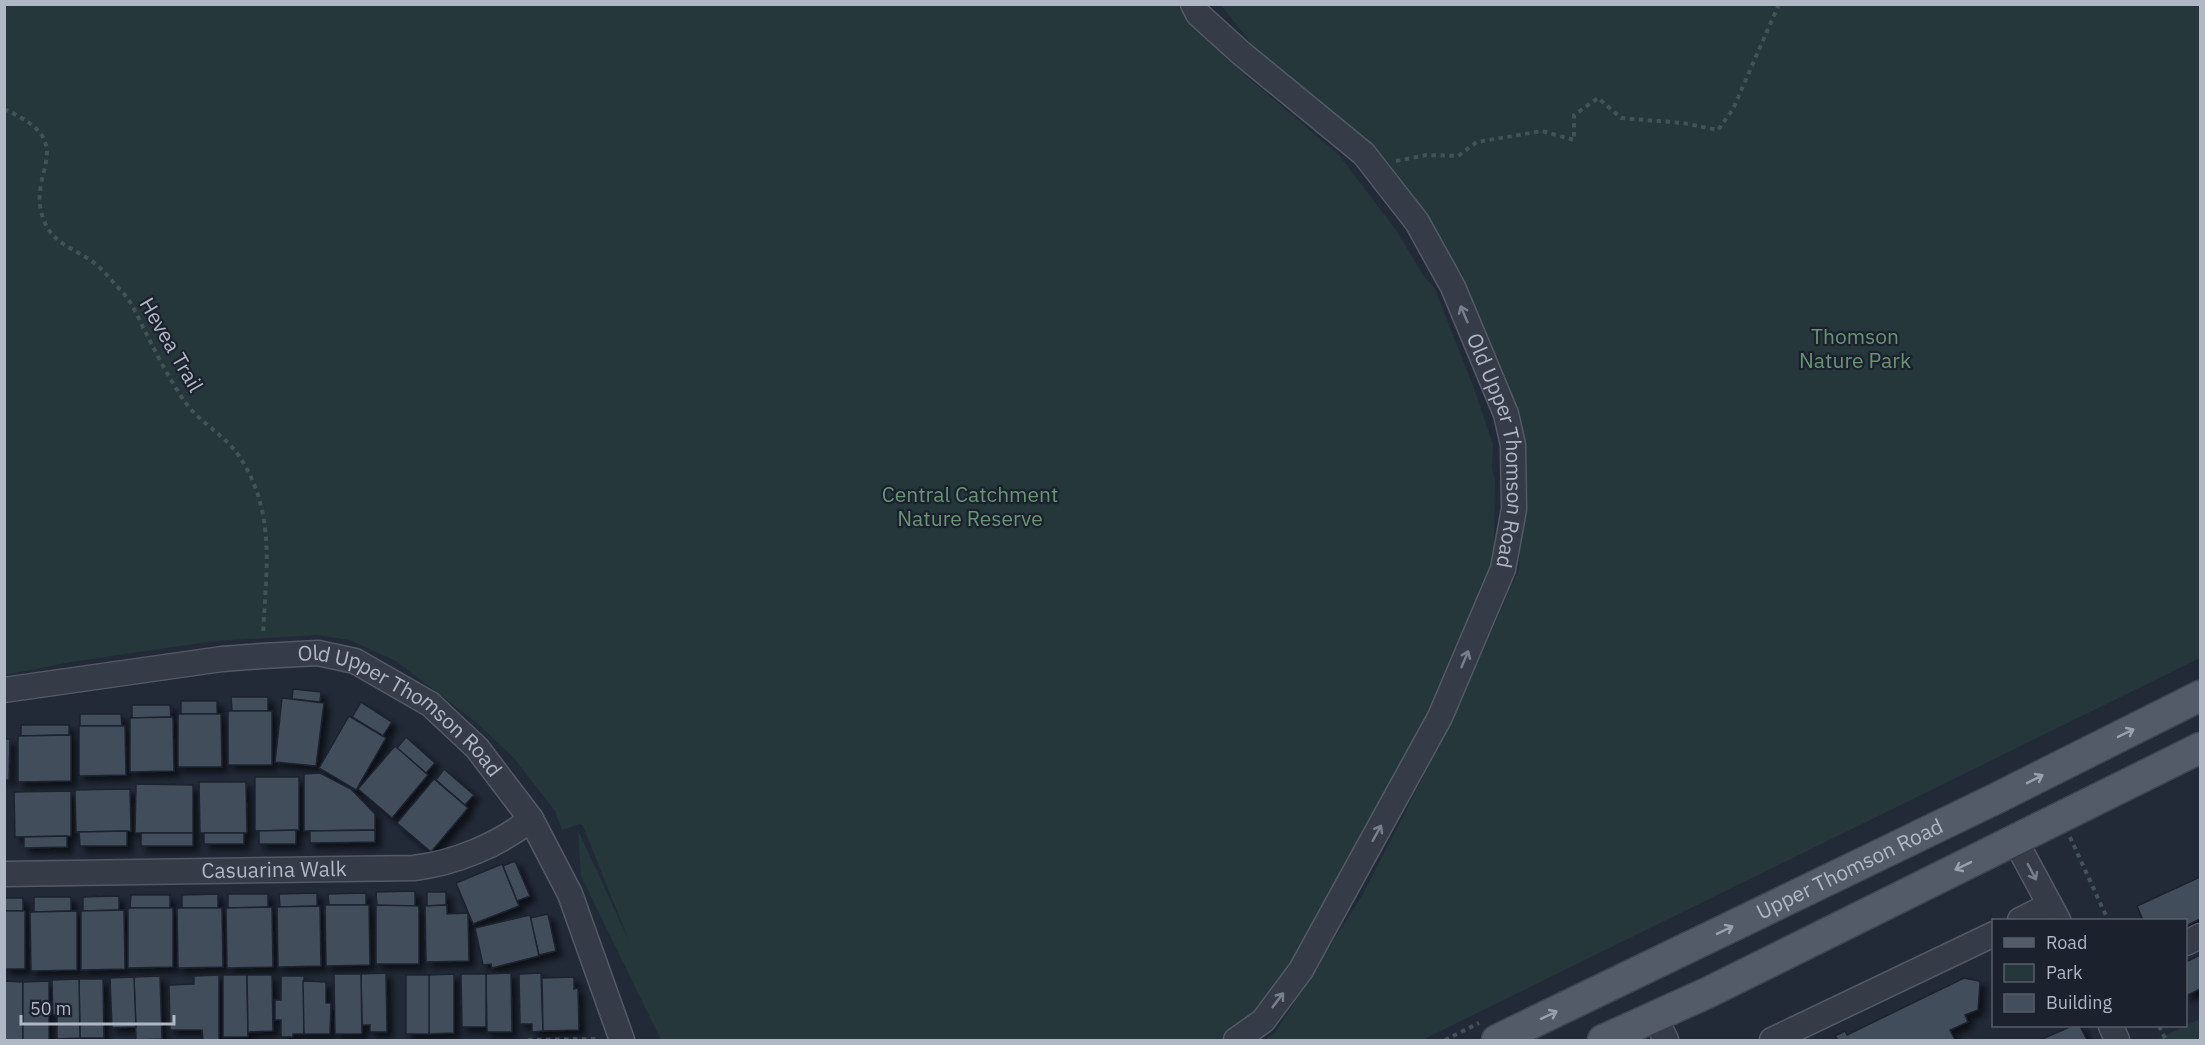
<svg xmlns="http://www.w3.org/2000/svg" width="2205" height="1045" viewBox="0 0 2205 1045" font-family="'IBM Plex Sans',sans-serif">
<defs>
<filter id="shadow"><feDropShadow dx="5.5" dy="5.5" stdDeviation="3" flood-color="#0009"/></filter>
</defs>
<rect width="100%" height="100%" fill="#222a38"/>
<!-- green -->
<g fill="#25373a">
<polygon points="4,5 1180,5 1225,58 1339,155 1396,230 1423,275 1435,289 1475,391 1493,445 1492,468 1495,480 1494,552 1491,564 1464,640 1426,723 1269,1007 1219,1040 661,1040 581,876 578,830 629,941 583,826 580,824 562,830 555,811 513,757 477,723 396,661 349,640 318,635 214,641 71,662 5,675"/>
<polygon points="1221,5 2200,5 2200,658 1422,1040 1264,1040 1275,1033 1363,894 1451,723 1519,569 1523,440 1462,273 1365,139 1254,47"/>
<polygon points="2200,1019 2200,1040 2156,1040"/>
</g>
<!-- building -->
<g fill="#434d5c" stroke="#1d232f" stroke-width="1.5" filter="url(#shadow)">
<polygon points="293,689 321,692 320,702 292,699"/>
<polygon points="231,697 268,697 268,711 232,711"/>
<polygon points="282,698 324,703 316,766 275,762"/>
<rect x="181" y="701" width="36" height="13"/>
<polygon points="361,702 392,722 383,736 352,717"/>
<polygon points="132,705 170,705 171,717 132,718"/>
<rect x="228" y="711" width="44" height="54"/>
<polygon points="80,714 121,714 122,726 80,726"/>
<polygon points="178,714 221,714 222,767 178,767"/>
<polygon points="349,716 386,738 356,790 319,768"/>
<polygon points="173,717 174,771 130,772 130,718"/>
<polygon points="21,725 69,725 69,735 21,736"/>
<polygon points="79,726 125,726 126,775 79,776"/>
<polygon points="71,735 71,781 18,782 18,736"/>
<polygon points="406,737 435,763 426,773 397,748"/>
<polygon points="4,739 10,739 9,780 4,780"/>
<polygon points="395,746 428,775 392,818 358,789"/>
<polygon points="444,769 474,795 465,805 436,780"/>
<polygon points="320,773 351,789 375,814 375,830 304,831 304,774"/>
<polygon points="255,777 299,777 299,830 255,831"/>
<polygon points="434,779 468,808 431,852 397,823"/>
<polygon points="199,782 246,782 247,833 200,833"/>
<polygon points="136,784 193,785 193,833 135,833"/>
<polygon points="130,789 131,831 76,832 75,790"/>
<polygon points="71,791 71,836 15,837 14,792"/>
<polygon points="296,830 296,844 259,844 259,831"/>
<polygon points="375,830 375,842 310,843 310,831"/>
<polygon points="127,831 127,846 80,846 79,832"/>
<rect x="141" y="833" width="52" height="13"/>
<rect x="204" y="833" width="40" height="11"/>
<polygon points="67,836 67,847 24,848 24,837"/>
<polygon points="515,861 530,896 517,901 503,866"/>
<polygon points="502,864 519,906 473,924 456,883"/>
<polygon points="2200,877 2200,919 2186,926 2186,920 2143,920 2137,906"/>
<polygon points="415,891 415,906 377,906 376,892"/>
<polygon points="427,892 446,892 446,905 427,906"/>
<polygon points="317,893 317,906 280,907 279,894"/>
<polygon points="366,893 366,905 329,905 328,894"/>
<polygon points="218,894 218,908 182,908 182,895"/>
<polygon points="228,894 268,894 268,907 228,908"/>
<polygon points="131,895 170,895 170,908 130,908"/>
<polygon points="119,896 119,910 83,911 83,897"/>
<polygon points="34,897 71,897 71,911 34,912"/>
<rect x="4" y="898" width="19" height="13"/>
<polygon points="325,905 369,905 370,965 326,966"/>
<polygon points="376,905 419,906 419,964 376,964"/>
<polygon points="447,905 447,914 468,913 469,961 426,962 425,906"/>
<polygon points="320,906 321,966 278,967 277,907"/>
<polygon points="272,907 273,967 227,968 226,908"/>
<polygon points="130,908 173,908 173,967 128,968 128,909"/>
<polygon points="177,908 222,908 223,967 178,968"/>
<polygon points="124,910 125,969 81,970 81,911"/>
<rect x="4" y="911" width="21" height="58"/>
<polygon points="77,911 77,970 31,971 30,912"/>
<polygon points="548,914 556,951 539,955 530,918"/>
<polygon points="530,915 539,956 492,968 491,964 483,965 475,928"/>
<polygon points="2200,955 2200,989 2186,996 2186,962"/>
<polygon points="386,973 387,1032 370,1032 370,1025 362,1025 361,974"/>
<polygon points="511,973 512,1032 487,1032 486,974"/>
<polygon points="541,973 543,1031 532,1032 532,1024 520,1024 519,974"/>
<polygon points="334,974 361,974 362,1034 335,1034"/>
<polygon points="454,974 454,1033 429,1034 429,975"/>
<polygon points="461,974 486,974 486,1027 462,1027"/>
<polygon points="219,975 219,1040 203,1040 202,1030 170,1030 169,985 194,984 194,976"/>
<polygon points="223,975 247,975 248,1037 223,1037"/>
<polygon points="247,975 272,975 273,1031 248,1032"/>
<rect x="406" y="975" width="23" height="59"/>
<polygon points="160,976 162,1039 136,1040 134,977"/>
<polygon points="281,976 304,976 304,1034 293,1034 293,1037 281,1037 281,1020 275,1020 275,1000 281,1000"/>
<polygon points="134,977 136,1027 112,1028 110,978"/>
<polygon points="574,977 574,989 578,988 579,1030 543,1031 542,978"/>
<polygon points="1964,978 1979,981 1980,983 1978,1010 1965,1015 1968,1022 1950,1030 1955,1040 1838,1040 1835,1036 1845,1031 1847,1035"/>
<polygon points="79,979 103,979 104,1038 80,1038"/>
<polygon points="79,979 80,1038 57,1039 57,1015 53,1015 52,980"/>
<polygon points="4,981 23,982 23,1040 4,1040"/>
<polygon points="49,981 49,1040 23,1040 23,982"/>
<polygon points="303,981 326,982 326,1003 331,1003 330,1034 304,1034"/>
<polygon points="2072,1026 2080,1026 2087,1040 2040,1040"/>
</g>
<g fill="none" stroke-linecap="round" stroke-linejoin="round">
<!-- minor casing -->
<g stroke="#535a66" stroke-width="27">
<g id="minor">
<path id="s1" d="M 1193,4 L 1198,14 L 1241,53 L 1364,154 L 1417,222 L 1453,287 L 1506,414 L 1513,445 L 1514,509 L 1503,569 L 1440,717 L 1301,970 L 1263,1021 L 1236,1040"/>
<path id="s2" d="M 4,690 L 222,659 L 262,656 L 318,653 L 355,661 L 430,704 L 477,748 L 531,819 L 570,894 L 622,1040"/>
<polyline points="2015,840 2058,920"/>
<path id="s3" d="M 4,874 L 414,868 C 455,863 499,845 531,819"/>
<polyline points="2020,920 2050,905"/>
<polyline points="2186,943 2200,936"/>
<polyline points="1655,1017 1666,1040"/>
<polyline points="2111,1026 2117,1040"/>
<polyline points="1772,1040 1994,934"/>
</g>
</g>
<!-- major casing -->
<g stroke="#3f4552" stroke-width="33">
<g id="major">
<path id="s4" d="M 1497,1040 L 1995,799 L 2200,696"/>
<polyline points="1603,1040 1707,993 2200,748"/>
</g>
</g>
<!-- path -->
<g stroke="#425256" stroke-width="4" stroke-dasharray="4.5 4.5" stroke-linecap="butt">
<path d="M 4,109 C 85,145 22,172 45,223 C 55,246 79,250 97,265 C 107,274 115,285 125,295 C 134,306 140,322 147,335 C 158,357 171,382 185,402 C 199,422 223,434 237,453 C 277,510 266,569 263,634"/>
<polyline points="1396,161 1426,155 1458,156 1477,142 1542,131 1574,140 1574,115 1598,98 1621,118 1683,123 1718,130 1733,109 1779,4"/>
<polyline points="2070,837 2108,920"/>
<polyline points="2159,1026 2166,1040"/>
<polyline points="528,1040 599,1039"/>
<polyline points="1445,1040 1479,1023"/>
</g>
<!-- minor -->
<use href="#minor" stroke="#353c48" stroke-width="24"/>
<!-- major -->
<use href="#major" stroke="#535b68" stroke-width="30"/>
</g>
<!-- one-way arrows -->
<defs><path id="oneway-shaft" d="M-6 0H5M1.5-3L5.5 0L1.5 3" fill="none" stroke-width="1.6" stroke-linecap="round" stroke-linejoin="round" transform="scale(1.5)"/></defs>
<g stroke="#79808d">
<use href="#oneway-shaft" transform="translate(1464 314) rotate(-113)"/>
<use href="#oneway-shaft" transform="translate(1465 659) rotate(-67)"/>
<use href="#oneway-shaft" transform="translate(1377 833) rotate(-61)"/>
<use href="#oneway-shaft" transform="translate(2032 872) rotate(62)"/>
<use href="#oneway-shaft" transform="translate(1278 1000) rotate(-53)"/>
</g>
<g stroke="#99a0ae">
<use href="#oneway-shaft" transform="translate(2126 733) rotate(-26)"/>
<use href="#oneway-shaft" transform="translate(2035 779) rotate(-27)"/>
<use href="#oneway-shaft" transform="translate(1963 866) rotate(154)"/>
<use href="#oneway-shaft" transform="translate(1725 930) rotate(-26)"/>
<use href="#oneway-shaft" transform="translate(1549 1015) rotate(-25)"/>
</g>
<g text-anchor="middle" stroke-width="4.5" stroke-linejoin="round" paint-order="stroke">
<!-- park labels -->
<g font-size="21" fill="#699475" stroke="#1b212d">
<text x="1855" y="344">Thomson<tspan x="1855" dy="24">Nature Park</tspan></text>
<text x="970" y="502">Central Catchment<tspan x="970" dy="24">Nature Reserve</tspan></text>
</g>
<!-- street labels -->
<g font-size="21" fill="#b0b7c5" stroke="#1b212d">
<text transform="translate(171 345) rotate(60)" y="7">Hevea Trail</text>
<text dy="7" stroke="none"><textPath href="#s1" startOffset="561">Old Upper Thomson Road</textPath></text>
<text dy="7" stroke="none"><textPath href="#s2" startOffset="417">Old Upper Thomson Road</textPath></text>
<text dy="7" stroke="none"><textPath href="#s4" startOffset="392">Upper Thomson Road</textPath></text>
<text dy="7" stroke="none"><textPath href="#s3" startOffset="270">Casuarina Walk</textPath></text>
</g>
</g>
<!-- border -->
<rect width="2205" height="1045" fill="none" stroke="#b0b7c5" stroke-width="12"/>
<!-- legend -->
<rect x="1992" y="919" width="195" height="108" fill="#1b212d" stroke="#575d6a" stroke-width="1.5"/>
<rect x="2004" y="938" width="30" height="9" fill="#535b68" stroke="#575d6a" stroke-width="1.5"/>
<text x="2046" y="949" font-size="18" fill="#b0b7c5">Road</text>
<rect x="2004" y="964" width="30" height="18" fill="#25373a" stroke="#575d6a" stroke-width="1.5"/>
<text x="2046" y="979" font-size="18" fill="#b0b7c5">Park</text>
<rect x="2004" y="994" width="30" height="18" fill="#434d5c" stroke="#575d6a" stroke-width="1.5"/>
<text x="2046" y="1009" font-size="18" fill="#b0b7c5">Building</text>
<!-- scale -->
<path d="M21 1015v9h153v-9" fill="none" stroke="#b0b7c5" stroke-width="3"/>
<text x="30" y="1015" font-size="18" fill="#b0b7c5" stroke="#1b212d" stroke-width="4.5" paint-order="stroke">50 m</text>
</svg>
